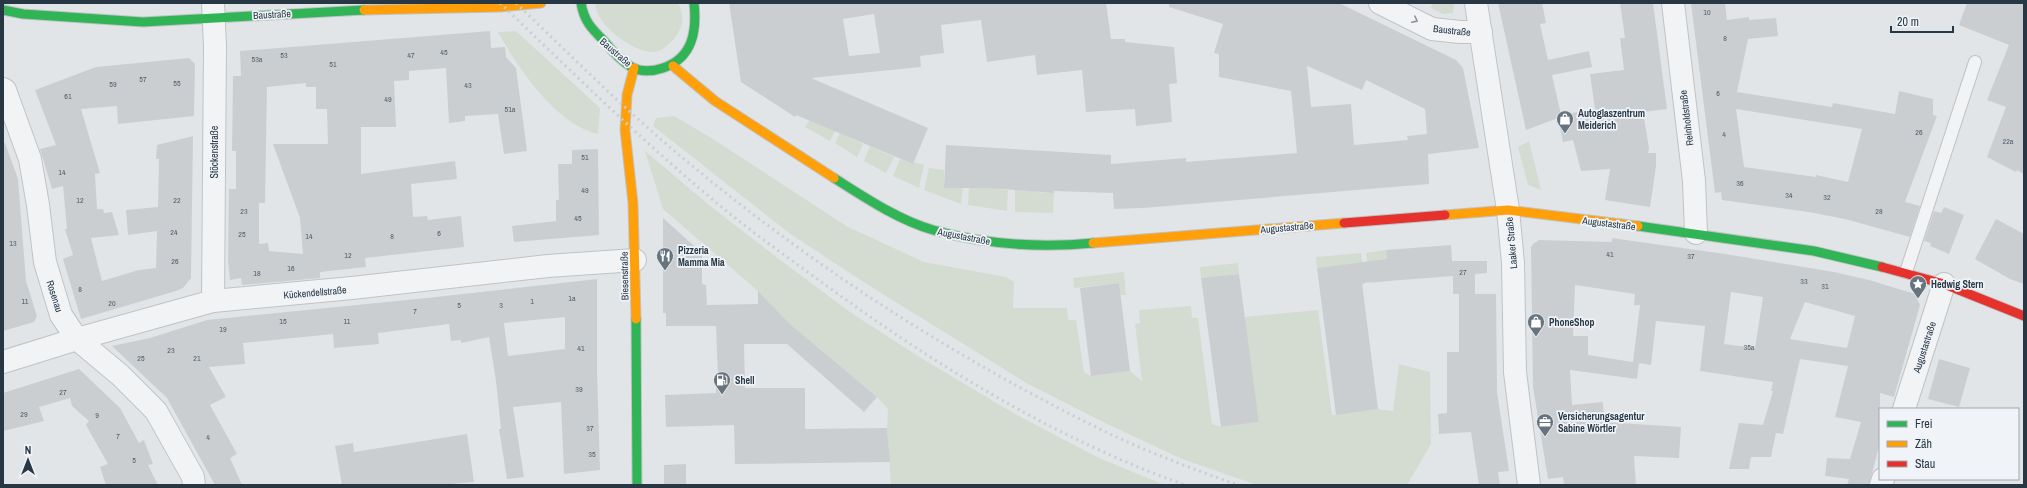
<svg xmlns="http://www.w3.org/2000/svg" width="2027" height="488" viewBox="0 0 2027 488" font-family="'Archivo Narrow',sans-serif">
<rect width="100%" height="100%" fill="#e2e5e8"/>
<!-- green -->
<g fill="#d4dcd2">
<path d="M 595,3 L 678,3 C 684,15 684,23 677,35 C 672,42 662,52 653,52 C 632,52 595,24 595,3 Z"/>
<polygon points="1433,3 1454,3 1453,13 1443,14 1431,8"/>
<path d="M 516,31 L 600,108 L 598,134 C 557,126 517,67 498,32 Z"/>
<polygon points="674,116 705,134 848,227 924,262 1006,277 1014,282 1013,308 1067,308 1068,320 1076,320 1084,372 1091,376 1130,371 1142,381 1135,324 1140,323 1139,310 1191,306 1192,318 1198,318 1212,424 1221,427 1259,422 1244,317 1318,310 1332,415 1378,409 1393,411 1399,364 1430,372 1431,444 1407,485 1257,485 1182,459 1105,423 1028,384 865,283 789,233 653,126 656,118"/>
<polygon points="810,119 835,131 830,141 805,127"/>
<polygon points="840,133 863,144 857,157 835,143"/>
<polygon points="1529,141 1541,190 1528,185 1518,147"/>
<polygon points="870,146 894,157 886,173 864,161"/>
<polygon points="645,151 709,205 779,259 850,312 921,358 1015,414 1099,458 1165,485 891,485 887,428 888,409 877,397 790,324 758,291 663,209"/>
<polygon points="900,159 913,164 914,162 924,165 919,188 893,176"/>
<polygon points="929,168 944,170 944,188 963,188 961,204 924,190"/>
<polygon points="969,185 1008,190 1007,211 968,205"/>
<polygon points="1015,188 1034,189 1034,192 1054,193 1053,213 1015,212"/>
<polygon points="1386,250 1389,281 1371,283 1366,253"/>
<polygon points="1361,253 1365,284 1362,285 1359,263 1317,268 1316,257"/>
<polygon points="1238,263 1239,274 1201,278 1200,267"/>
<polygon points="1124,272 1126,295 1120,295 1119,283 1074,288 1073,278"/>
</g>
<!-- building -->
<g fill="#cbced1" fill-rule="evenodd">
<path d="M 729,3 L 1106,3 L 1111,39 L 1125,39 L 1125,42 L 1174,47 L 1177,83 L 1169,84 L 1172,122 L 1136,126 L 1135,109 L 1086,112 L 1082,70 L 1037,75 L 1035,55 L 987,62 L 981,20 L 941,25 L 944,53 L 920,56 L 921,67 L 811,78 L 928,128 L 913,164 L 796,115 L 795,117 L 741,82 ZM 874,14 L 880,53 L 849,56 L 843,19 Z"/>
<path d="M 1169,3 L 1339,3 L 1456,60 L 1463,68 L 1479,148 L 1428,154 L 1429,184 L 1143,208 L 1114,209 L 1113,193 L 1054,191 L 1054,193 L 989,188 L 944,188 L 946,145 L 1111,155 L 1111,164 L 1186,158 L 1186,162 L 1297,153 L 1291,91 L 1219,77 L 1219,54 L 1214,53 L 1223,24 L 1169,7 ZM 1307,66 L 1362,90 L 1366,80 L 1425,109 L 1427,134 L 1407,136 L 1408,140 L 1354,145 L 1351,104 L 1311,107 Z"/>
<polygon points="1498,3 1542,3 1546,23 1540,24 1548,60 1589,51 1592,67 1552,75 1561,115 1595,109 1590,74 1624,70 1620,38 1625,38 1620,3 1653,3 1667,109 1643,112 1649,148 1648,153 1656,153 1656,166 1650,207 1605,200 1610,169 1581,171 1573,140 1563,142 1558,118 1526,130"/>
<path d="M 1691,3 L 1725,3 L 1727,20 L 1749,17 L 1749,20 L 1776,18 L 1778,36 L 1748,39 L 1737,92 L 1832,107 L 1833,103 L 1895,114 L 1899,91 L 1933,99 L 1933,115 L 1937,116 L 1905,202 L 1920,206 L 1910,237 L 1845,219 L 1809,212 L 1722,200 L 1721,192 L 1715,193 ZM 1736,109 L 1862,129 L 1848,182 L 1816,175 L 1816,177 L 1744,167 Z"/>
<polygon points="1967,3 2024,3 2024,174 2017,170 2016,172 1987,157 2006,107 1987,100 2009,45 1959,25"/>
<path d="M 490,31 L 491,48 L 505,47 L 506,57 L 516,68 L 527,151 L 504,154 L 498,114 L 465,116 L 465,121 L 449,123 L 446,68 L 409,71 L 409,80 L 394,81 L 396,127 L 361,127 L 361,174 L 455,161 L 457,179 L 411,184 L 413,217 L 427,216 L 428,220 L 461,216 L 464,247 L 365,258 L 366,267 L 320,272 L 320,278 L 242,285 L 241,278 L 230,280 L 228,261 L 229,189 L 236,189 L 236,151 L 232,151 L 233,76 L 241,76 L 240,51 ZM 306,83 L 306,87 L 316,87 L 316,109 L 327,109 L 328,144 L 273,144 L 300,218 L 303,254 L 269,251 L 268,243 L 259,244 L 259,203 L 265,203 L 267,87 Z"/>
<polygon points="189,58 195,64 194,116 118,124 117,106 81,109 100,173 95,174 97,209 103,209 104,213 112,212 119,235 91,238 102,281 139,270 156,268 157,231 128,235 126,210 158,207 159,159 156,159 157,145 193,136 191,278 183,288 176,291 81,319 63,259 73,255 65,229 67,229 63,186 52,189 40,149 56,145 35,90 96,67"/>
<polygon points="3,143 5,143 18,179 26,281 37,316 34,322 3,331"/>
<polygon points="598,149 599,235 514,242 512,226 556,221 556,200 559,200 558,164 572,164 572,150"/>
<polygon points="1944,207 1964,215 1949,254 1930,246 1931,243 1924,241 1934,211 1941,213"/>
<polygon points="663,218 702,253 702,284 706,285 707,305 758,304 758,291 790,324 877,397 864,412 787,344 744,344 745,388 805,388 805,429 887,428 890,462 735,464 734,425 666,427 665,395 716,393 716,378 718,378 716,326 666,326 666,313 663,313"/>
<polygon points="1996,219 2024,234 2024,284 2010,279 1975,259"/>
<path d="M 1612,238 L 1725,254 L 1834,272 L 1869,280 L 1915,294 L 1920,305 L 1894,397 L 1880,393 L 1880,442 L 1869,485 L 1847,485 L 1849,479 L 1825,476 L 1827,458 L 1850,459 L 1861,422 L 1835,417 L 1848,366 L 1800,359 L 1783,434 L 1776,433 L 1771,457 L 1751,457 L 1749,469 L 1729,469 L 1739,423 L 1763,425 L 1773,391 L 1771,391 L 1773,382 L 1700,371 L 1705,326 L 1656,321 L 1651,365 L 1633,362 L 1640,305 L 1634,305 L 1635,294 L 1575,285 L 1573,336 L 1588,336 L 1588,355 L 1639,363 L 1637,379 L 1570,370 L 1572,405 L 1603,402 L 1604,422 L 1681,427 L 1679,458 L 1634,456 L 1636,485 L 1564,485 L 1563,477 L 1548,479 L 1533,387 L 1531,247 L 1533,244 L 1539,240 L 1612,242 ZM 1731,292 L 1763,297 L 1755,348 L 1724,344 ZM 1805,302 L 1855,316 L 1847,348 L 1790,339 Z"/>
<polygon points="1451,245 1452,261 1487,261 1487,273 1475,274 1475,294 1496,294 1497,392 1509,471 1498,472 1500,485 1479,485 1471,432 1439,434 1438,414 1447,413 1447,352 1459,352 1459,294 1453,294 1453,276 1362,283 1378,409 1336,415 1317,268 1387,259 1386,250"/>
<polygon points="1239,274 1259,422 1221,427 1201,278"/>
<path d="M 597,279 L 597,371 L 600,470 L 564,474 L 561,402 L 513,407 L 524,477 L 507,479 L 499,429 L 501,429 L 496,381 L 489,337 L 461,343 L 461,340 L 451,341 L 449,324 L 378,333 L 379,344 L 334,348 L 333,334 L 243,343 L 245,364 L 209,367 L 226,397 L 210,405 L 237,454 L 230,458 L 242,485 L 215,485 L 167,398 L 112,346 L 150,338 L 207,320 L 427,298 ZM 565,317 L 565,349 L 508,356 L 504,323 Z"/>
<polygon points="1119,283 1130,371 1091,376 1080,288"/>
<polygon points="1939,359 1970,368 1959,407 1928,399"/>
<polygon points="79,369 120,408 139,443 144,440 153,464 148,465 158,485 106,485 100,467 108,464 86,425 89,421 72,406 70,398 39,407 44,421 3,431 3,393"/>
<polygon points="467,434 474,482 441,485 342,485 335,446 353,443 354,452"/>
<polygon points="686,464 686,485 664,485 664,465"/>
</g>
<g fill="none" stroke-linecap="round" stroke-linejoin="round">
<!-- lane casing -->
<g stroke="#c0c3c6" stroke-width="14">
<polyline id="lane" points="1906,272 1975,62"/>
</g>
<!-- street casing -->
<g stroke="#c0c3c6" stroke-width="24">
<g id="street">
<polyline points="1380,3 1432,29 1460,32 1481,32"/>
<polyline points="1476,3 1508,210 1513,263 1515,372 1529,485"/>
<polyline points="1673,3 1694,181 1696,233"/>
<polyline points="3,89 5,90 30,159 38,205 45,262 61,315 77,339 120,375 156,411 193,477 194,485"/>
<polyline points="213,301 215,46 213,3"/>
<polyline points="3,362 77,339 213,301 352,288 548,266 635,260"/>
<polyline points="1904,409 1944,284"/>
<polyline points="1881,485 1883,479"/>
</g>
</g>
<!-- fast casing -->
<g stroke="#c0c3c6" stroke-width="11">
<g id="fast">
<path d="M 581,3 C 584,21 591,28 604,41 C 612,51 622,62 633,68 C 642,72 654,71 663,68 C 693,58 697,31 694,3"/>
<polyline points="3,10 23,14 143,22 364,10"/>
<path d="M 834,178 C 864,197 898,220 933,230 C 984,244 1041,248 1093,243"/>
<polyline points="1638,226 1814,251 1882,267"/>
<polyline points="636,319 637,485"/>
</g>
</g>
<!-- slow casing -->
<g stroke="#c0c3c6" stroke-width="11">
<g id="slow">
<polyline points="364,10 500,7 541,3"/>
<polyline points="673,66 715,101 834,178"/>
<polyline points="634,68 627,95 625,130 633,203 636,319"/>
<polyline points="1445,215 1508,210 1638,226"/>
<polyline points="1093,243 1344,223"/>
</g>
</g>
<!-- jam casing -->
<g stroke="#c0c3c6" stroke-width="11">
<g id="jam">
<polyline points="1344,223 1445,215"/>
<polyline points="1882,267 1944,284 2024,316"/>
</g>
</g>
<!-- lane -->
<use href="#lane" stroke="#f2f3f4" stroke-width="12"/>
<!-- street -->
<use href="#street" stroke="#f2f3f4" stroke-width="22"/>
<!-- fast -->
<use href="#fast" stroke="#30b455" stroke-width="9"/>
<!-- slow -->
<use href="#slow" stroke="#ff9f0a" stroke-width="9"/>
<!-- jam -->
<use href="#jam" stroke="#e5322d" stroke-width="9"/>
<!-- rail -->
<g stroke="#cbced0" stroke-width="3" stroke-dasharray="2 4" stroke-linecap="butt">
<path d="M 500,3 C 569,69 638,137 712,199 C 746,228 783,254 820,281 C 932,363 1053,438 1185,485"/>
<path d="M 516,3 C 562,47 608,93 657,136 C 792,253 943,352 1104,431 C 1147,452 1193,469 1238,485"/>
</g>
</g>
<!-- one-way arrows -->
<defs><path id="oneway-chevron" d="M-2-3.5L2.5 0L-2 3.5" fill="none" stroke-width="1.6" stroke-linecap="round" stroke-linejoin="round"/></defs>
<use stroke="#8c959c" href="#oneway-chevron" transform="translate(1415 20) rotate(27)"/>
<!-- icons -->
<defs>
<g id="shop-pin" transform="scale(0.9)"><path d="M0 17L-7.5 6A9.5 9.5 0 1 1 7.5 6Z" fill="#68747d" stroke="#f0f4f8"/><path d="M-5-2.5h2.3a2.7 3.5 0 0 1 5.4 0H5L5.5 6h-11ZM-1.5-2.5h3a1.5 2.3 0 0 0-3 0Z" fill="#fff"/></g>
<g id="restaurant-pin" transform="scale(0.9)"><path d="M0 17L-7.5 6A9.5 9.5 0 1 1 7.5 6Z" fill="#68747d" stroke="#f0f4f8"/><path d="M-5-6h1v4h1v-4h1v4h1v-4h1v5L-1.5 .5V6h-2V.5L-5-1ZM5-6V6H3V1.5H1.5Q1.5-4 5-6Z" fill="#fff"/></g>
<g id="sight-pin" transform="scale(0.9)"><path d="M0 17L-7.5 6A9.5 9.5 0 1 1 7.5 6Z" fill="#68747d" stroke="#f0f4f8"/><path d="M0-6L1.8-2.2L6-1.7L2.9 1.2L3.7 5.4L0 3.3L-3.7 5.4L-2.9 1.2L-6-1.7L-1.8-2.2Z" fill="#fff"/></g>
<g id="fuel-pin" transform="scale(0.9)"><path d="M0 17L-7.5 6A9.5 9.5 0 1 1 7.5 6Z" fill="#68747d" stroke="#f0f4f8"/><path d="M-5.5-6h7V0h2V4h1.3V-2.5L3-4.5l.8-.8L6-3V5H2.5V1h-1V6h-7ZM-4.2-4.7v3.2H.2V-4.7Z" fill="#fff"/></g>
<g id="office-pin" transform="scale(0.9)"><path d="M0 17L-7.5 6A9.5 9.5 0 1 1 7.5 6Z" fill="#68747d" stroke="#f0f4f8"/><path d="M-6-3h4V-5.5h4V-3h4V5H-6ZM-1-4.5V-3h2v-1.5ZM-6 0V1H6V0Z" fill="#fff"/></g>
</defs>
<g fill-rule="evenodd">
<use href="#shop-pin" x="1565" y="119"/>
<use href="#restaurant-pin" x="665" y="256"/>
<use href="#sight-pin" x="1918" y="284"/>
<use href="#shop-pin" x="1536" y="322"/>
<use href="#fuel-pin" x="722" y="380"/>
<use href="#office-pin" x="1545" y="422"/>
</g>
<g text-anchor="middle" stroke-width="3.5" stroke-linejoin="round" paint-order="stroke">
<!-- number labels -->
<g font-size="8" fill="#515e68">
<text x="1707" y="15">10</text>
<text x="1725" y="41">8</text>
<text x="444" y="55">45</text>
<text x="284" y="58">53</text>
<text x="411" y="58">47</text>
<text x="257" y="62">53a</text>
<text x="333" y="67">51</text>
<text x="143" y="82">57</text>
<text x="177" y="86">55</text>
<text x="113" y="87">59</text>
<text x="468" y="88">43</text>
<text x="1718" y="96">6</text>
<text x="68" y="99">61</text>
<text x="388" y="102">49</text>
<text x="510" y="112">51a</text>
<text x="1919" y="135">26</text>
<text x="1724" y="137">4</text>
<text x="2008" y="144">22a</text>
<text x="585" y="160">51</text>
<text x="62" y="175">14</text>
<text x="1740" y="186">36</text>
<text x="585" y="193">49</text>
<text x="1789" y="198">34</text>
<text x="1827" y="200">32</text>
<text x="80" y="203">12</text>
<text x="177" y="203">22</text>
<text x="244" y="214">23</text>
<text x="1879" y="214">28</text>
<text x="578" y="221">45</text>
<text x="174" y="235">24</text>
<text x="439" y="236">6</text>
<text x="242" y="237">25</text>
<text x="309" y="239">14</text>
<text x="392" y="239">8</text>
<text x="13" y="246">13</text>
<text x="1610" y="257">41</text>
<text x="348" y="258">12</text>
<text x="1691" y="259">37</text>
<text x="175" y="264">26</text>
<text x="291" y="271">16</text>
<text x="1463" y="275">27</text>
<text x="257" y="276">18</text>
<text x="1804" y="284">33</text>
<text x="1825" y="289">31</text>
<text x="80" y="292">8</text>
<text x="572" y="301">1a</text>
<text x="25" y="304">11</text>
<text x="532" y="304">1</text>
<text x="112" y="306">20</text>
<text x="459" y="308">5</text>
<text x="501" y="308">3</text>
<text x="415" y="314">7</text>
<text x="283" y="324">15</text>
<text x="347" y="324">11</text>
<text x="223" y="332">19</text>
<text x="1749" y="350">35a</text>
<text x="581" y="351">41</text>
<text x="171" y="353">23</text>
<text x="141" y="361">25</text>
<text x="197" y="361">21</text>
<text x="579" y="392">39</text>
<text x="63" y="395">27</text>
<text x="24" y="417">29</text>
<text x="97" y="418">9</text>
<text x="590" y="431">37</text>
<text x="118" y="439">7</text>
<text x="208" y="440">4</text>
<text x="592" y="457">35</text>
<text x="134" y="463">5</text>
</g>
<!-- street labels -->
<g font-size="10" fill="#273744" stroke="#f0f4f8">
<text transform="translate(272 14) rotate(-3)" y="4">Baustraße</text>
<text transform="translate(1452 30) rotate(6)" y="4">Baustraße</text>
<text transform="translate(616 52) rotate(41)" y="4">Baustraße</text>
<text transform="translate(1686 118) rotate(-97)" y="4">Reinholdstraße</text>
<text transform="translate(214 152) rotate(-90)" y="4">Stöckenstraße</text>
<text transform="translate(1609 223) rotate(7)" y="4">Augustastraße</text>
<text transform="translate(1287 227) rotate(-5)" y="4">Augustastraße</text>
<text transform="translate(964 236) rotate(11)" y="4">Augustastraße</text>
<text transform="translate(1511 243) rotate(-95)" y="4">Laaker Straße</text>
<text transform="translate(624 276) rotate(-91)" y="4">Biesenstraße</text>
<text transform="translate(315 292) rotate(-5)" y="4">Kückendellstraße</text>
<text transform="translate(55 296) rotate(72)" y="4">Rosenau</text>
<text transform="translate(1924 347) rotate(-72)" y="4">Augustastraße</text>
</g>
<!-- poi labels -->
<g font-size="10" font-weight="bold" fill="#273744" stroke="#f0f4f8" text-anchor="start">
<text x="1578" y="117">Autoglaszentrum<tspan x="1578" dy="12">Meiderich</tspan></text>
<text x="678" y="254">Pizzeria<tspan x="678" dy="12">Mamma Mia</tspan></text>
<text x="1931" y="288">Hedwig Stern</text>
<text x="1549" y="326">PhoneShop</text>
<text x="735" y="384">Shell</text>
<text x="1558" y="420">Versicherungsagentur<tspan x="1558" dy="12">Sabine Wörtler</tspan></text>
</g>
</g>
<!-- border -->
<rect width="2027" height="488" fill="none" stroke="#273744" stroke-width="8"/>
<!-- legend -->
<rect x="1879" y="408" width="140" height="72" fill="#f0f4f8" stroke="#a0a8b0"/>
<rect x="1887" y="421" width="20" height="6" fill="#30b455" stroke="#a0a8b0"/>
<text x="1915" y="428" font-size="12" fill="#273744">Frei</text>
<rect x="1887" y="441" width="20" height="6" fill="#ff9f0a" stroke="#a0a8b0"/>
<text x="1915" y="448" font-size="12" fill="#273744">Zäh</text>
<rect x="1887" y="461" width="20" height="6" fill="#e5322d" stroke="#a0a8b0"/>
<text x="1915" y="468" font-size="12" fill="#273744">Stau</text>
<!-- north arrow -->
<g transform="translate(28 460)" stroke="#f0f4f8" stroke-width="3" paint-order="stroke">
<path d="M0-3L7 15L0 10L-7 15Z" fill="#273744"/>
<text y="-6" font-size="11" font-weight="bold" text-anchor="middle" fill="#273744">N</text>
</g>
<!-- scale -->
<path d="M1891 26v6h62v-6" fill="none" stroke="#273744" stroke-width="2"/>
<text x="1897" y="26" font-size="12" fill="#273744" stroke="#f0f4f8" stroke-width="3" paint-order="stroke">20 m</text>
</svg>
